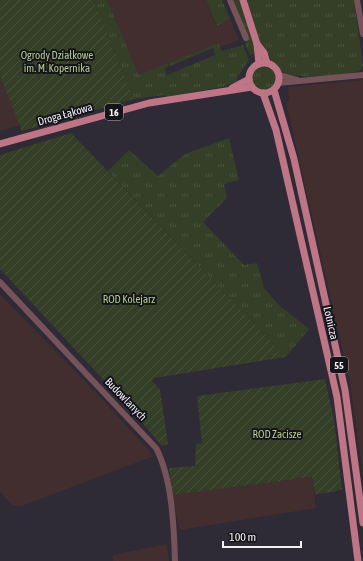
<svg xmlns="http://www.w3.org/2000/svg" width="363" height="561" viewBox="0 0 363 561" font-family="'Asap Condensed',sans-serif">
<defs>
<pattern id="grass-tufts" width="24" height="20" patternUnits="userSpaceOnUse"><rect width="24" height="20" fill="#353f27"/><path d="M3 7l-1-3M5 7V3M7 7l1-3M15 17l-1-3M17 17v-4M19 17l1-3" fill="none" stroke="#49523c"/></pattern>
<pattern id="garden-furrows" width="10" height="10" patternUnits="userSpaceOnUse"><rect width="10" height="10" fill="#353f27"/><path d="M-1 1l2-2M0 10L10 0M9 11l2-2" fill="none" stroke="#49523c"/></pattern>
</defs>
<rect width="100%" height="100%" fill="#2e2a36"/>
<!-- industrial -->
<g fill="#422e2e">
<polygon points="107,0 206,0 216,26 230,19 239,40 220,47 218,43 139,75"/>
<polygon points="0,76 20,125 0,131"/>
<polygon points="363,80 363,474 350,383 286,102 289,101 288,87"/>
<polygon points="0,294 101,398 154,456 22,506 12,505 0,492"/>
<polygon points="312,477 316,508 180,530 172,495"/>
<polygon points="167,544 169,561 113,561 112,555"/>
</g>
<!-- grass -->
<g fill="url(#grass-tufts)">
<polygon points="93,0 107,0 139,75 168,63 169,66 164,69 167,75 215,55 213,48 170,66 169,63 218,43 222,51 243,45 249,60 237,78 238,81 222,87 165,97 165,95 134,99"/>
<polygon points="206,0 222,0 230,19 217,26"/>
<path d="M 234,0 L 354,0 L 363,65 L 360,71 C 344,76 297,80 283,72 C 276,69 270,58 266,51 L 250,55 L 245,44 L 248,38 Z"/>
<circle cx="264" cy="78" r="12"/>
<polygon points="229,138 239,180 224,184 227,198 203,222 244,265 257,263 264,288 279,305 309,329 286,357 108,171 129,150 158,176 185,154"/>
</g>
<!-- garden -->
<g fill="url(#garden-furrows)">
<polygon points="0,0 93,0 134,99 22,131 0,76"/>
<polygon points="71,133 286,357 154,378 152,381 160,389 168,444 162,446 128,406 0,269 0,155"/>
<polygon points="325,379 334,420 342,489 334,492 315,494 312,477 172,495 169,468 195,466 196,444 202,443 197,396"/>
</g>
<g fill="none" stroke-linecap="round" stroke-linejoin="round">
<!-- minor -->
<g stroke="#765259" stroke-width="6">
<polyline points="230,0 246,38"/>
<polyline points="357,0 363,34"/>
<polyline points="279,75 297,80"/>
<polyline points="278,83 363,75"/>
<path d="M 0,282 L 156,448 C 172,478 174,527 175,561"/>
</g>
<!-- major -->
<g stroke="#be7585" stroke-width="7">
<polyline points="243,0 257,44 259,64"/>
<polyline points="257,44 264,53 267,63"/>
<circle cx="264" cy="78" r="15"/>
<polyline points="232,88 249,79"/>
<polyline points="274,90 294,159 345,390 363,523"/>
<polyline points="263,93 276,130 337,397 358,561"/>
<polyline points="0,144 149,103 252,87"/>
</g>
</g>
<g text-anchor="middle" stroke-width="4" stroke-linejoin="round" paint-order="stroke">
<!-- shield labels -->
<g fill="#151419" stroke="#b0aeb5" stroke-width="1">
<rect x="105" y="104" width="18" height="16" rx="3"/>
<rect x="330" y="357" width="18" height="16" rx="3"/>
</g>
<g font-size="10" font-weight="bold" fill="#f3f0f8">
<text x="114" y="116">16</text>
<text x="339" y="369">55</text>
</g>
<!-- park labels -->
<g font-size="11" fill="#b1c991" stroke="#151419">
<text x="57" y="59">Ogrody Działkowe<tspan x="57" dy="13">im. M. Kopernika</tspan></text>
<text x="129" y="303">ROD Kolejarz</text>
<text x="277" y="438">ROD Zacisze</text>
</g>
<!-- street labels -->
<g font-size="11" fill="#f3f0f8" stroke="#151419">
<text transform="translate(65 114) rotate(-16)" y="4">Droga Łąkowa</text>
<text transform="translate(331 323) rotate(77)" y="4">Lotnicza</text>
<text transform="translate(126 399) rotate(46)" y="4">Budowlanych</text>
</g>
</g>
<!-- scale -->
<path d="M223 541v6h78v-6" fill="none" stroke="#f3f0f8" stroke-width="2"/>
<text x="229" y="541" font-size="12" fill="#f3f0f8" stroke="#151419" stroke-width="3" paint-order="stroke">100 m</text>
</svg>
